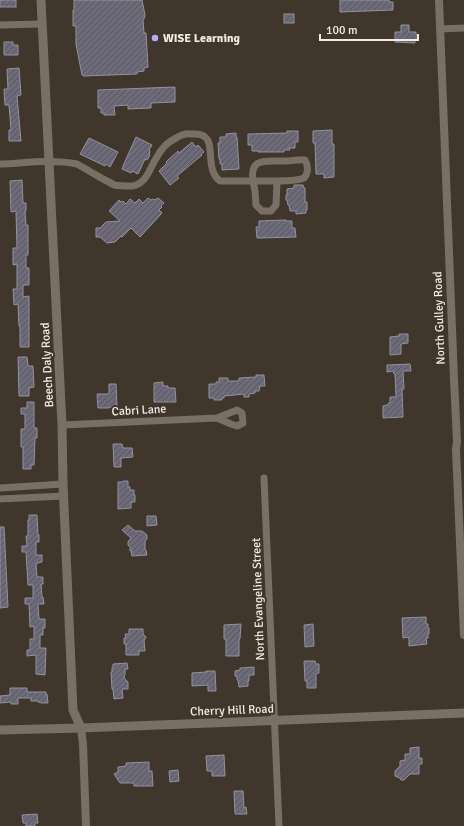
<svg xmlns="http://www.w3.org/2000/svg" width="464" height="826" viewBox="0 0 464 826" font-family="Signika,sans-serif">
<defs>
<pattern id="building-hatch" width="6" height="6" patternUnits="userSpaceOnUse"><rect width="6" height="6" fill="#6d6b79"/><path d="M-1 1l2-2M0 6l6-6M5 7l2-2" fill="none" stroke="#59575c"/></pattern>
</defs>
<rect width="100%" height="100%" fill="#40362c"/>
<!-- building -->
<g fill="url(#building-hatch)" stroke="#9392a0">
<rect x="0" y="0" width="16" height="7"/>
<polygon points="74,0 142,0 145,15 144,19 143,20 144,33 146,33 148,67 144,68 144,71 137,72 137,74 84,76 82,75 76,44 76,26 73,26 73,10 74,10"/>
<polygon points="340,0 389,0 389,2 393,2 393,10 340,12"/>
<rect x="284" y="14" width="10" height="9"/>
<polygon points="401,25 409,25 409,32 416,32 416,35 418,35 418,40 415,40 415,43 395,42 395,32 401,32"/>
<polygon points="4,42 13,42 13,45 18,45 18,55 4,55"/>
<polygon points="19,68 21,95 17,96 21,141 9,141 9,130 11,130 9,105 5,105 4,89 8,89 7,69"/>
<polygon points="175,87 175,102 151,103 151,108 128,109 128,105 114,106 115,115 104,115 104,113 101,113 101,108 98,108 98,90"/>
<polygon points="332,130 332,144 334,144 334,177 324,178 324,174 316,174 315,143 313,143 313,131"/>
<polygon points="287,131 298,131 298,142 295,142 295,148 289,148 290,150 284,150 284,152 258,152 258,151 252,151 252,145 248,145 248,134 287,133"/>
<polygon points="236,133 236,137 237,137 239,169 222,170 222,164 220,164 220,159 219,159 218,143 220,143 220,137 226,137 226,134"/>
<polygon points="136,137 152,145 149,150 150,151 149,154 150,155 147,160 145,159 138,174 132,171 131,173 122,169 123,167 123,166"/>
<polygon points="89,138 118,152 110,167 106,164 105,166 80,154"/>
<polygon points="192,142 196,147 198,145 204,152 201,154 202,155 177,176 179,178 170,185 159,171 167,163 166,162 178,151 179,153"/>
<polygon points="22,180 23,203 26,203 26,211 25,211 26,225 28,225 28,255 26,255 26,268 29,268 29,285 23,285 23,297 29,296 29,347 20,347 20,326 19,326 18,304 14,305 13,289 17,289 17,264 13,265 13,248 17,248 16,211 11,212 10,181"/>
<polygon points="294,185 303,185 304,188 305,188 305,202 307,202 307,210 306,210 306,213 296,214 296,211 290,211 289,205 288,205 287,200 286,200 286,195 287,195 287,189 294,188"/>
<polygon points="148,198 151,200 153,199 155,200 158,198 164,203 161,206 162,207 159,210 162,213 140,237 131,228 122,237 121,236 115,242 107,243 100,237 96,237 96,228 100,228 106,222 120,221 109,211 119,200 121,202 123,201 126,204 130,199 135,203 139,199 143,203"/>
<polygon points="286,220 286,221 292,221 292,228 295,228 296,237 260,238 257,238 256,227 259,227 259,221"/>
<polygon points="399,334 408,334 408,343 401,344 401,354 390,355 390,337 399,336"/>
<polygon points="18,357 27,357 28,366 33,366 34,387 29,388 29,396 19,396"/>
<polygon points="410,364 411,371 403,371 404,389 402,389 403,417 383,418 383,406 387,405 390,402 390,397 396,397 395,374 394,374 393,371 387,372 387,365"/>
<polygon points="256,375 264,375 265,386 260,386 259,391 255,391 255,393 249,394 249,397 244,397 244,394 224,396 224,398 221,398 222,400 214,400 214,398 209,398 209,384 216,384 216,382 219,382 219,378 228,378 228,381 237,381 239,380 239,378 256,377"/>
<polygon points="163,382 163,386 168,386 168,388 175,388 176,402 154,402 154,383"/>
<polygon points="109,384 116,384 117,406 112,406 112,407 108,408 98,408 97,394 109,394"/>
<polygon points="27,402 34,402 34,428 37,428 37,438 35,438 34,465 31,465 31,469 23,469 23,447 21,447 21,429 25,429 25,414 21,414 21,408 27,408"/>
<polygon points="113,444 122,444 123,448 132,448 133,457 121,458 121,467 114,467"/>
<polygon points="123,481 128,481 128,487 130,487 130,490 134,490 134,495 135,495 135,502 131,502 131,508 118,509 118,482 123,482"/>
<polygon points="29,515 37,515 38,535 39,535 39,542 36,542 36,555 42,555 42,562 37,563 37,564 36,564 37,577 43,577 43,584 41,584 42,597 43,597 44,604 38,604 39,619 45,619 45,628 43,628 43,635 40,635 40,648 46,648 45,675 36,674 36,655 27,656 27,650 30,650 30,639 34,639 34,626 30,627 29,604 25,604 25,598 33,598 33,585 28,585 26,552 22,552 22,546 27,546 26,536 28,536 28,520 29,520"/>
<polygon points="147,516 156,516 157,525 147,526"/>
<polygon points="128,525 135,531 142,531 147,535 147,539 145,541 145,549 146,550 147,555 132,556 131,552 132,552 132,551 130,551 130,547 128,545 128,542 131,538 122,530"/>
<polygon points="0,527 4,527 8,607 0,608"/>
<polygon points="426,617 426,624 428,624 428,628 429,628 429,634 428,634 428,638 426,638 427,644 409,646 409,637 403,638 402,618"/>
<polygon points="241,624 240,639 239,639 239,656 226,656 226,639 224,639 224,625"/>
<polygon points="313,624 314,646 305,647 304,625"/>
<polygon points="129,629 143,629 143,634 146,637 144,641 145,651 139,651 139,655 126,655 126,644 124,644 124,638 126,638 125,634 129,634"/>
<polygon points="304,661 315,661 316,664 319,664 319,673 316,674 316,688 307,688 307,681 305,681"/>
<polygon points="127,663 128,669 125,669 125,674 124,678 128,682 128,689 122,689 123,698 114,699 113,689 112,689 111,672 112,672 112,668 113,666 113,664"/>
<polygon points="254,667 254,675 249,675 249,681 248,681 248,686 239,687 238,680 237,680 237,676 235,676 235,671 240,670 240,668"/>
<polygon points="206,671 215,671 216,691 208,691 208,685 192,686 192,673 206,672"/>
<polygon points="10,688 27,688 27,692 46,692 46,695 47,694 48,703 42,703 38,702 38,701 31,701 31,698 18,698 18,704 11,704 11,702 0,703 0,696 10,695"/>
<polygon points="419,747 419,758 422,758 422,764 419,764 419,774 410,774 404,780 401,780 400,778 395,776 395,771 400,766 400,761 405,760 405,754 410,754 410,748"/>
<polygon points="224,755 225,776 212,776 212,771 207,771 206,756"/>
<polygon points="149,762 149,771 152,771 153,786 134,786 134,783 120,783 114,774 118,772 118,767 126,766 126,763"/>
<polygon points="178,770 179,781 170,782 169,771"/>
<polygon points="234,791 243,791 244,808 246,807 247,814 235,814"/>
<polygon points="37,814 38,823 35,823 35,826 26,826 26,823 23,823 22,815"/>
</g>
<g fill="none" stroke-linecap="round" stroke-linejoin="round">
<!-- minor -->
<g stroke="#7a6f64" stroke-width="7">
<polyline points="0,25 42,24"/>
<polyline points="440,29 464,28"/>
<path d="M 0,164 C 25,163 52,159 77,164 C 86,169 94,174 103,179 C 107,181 111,183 114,185 C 120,186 127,186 132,186 C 147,184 150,167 157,157 C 161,149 168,142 176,138 C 181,135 186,133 191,134 C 196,134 201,133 205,137 C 215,144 205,170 220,181 L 253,181 C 249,155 270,162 286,161 C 292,161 298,159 305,160 C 308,165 309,173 304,178 C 298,182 262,181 253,181 L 255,191 L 256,205 L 262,211 L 271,211 L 276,205 L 277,181"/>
<polyline points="62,425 217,418 231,424 237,426 243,423 242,413 237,410 217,418"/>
<polyline points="264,478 279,826"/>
<polyline points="0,488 63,484"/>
<polyline points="0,499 64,496"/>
</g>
<!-- tertiary -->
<g stroke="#7a6f64" stroke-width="8">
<polyline points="439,0 454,379 457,442 456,449 464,635"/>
<polyline points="81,728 83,744 86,826"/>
</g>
<!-- secondary -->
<g stroke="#7a6f64" stroke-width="9">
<polyline points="41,0 62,425 63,484 73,710 81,728"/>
<polyline points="0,730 81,728 464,713"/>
</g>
</g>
<!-- markers -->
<circle fill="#b7abf8" stroke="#40362c" stroke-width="1.5" cx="155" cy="38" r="4"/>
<g text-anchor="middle" stroke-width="4" stroke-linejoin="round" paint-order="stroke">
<!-- poi labels -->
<g font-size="12" font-weight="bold" fill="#f2ece5" stroke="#40362c" text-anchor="start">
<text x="163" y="42">WISE Learning</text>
</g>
<!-- street labels -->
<g font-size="12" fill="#f2ece5" stroke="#40362c">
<text transform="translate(439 318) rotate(-92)" y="4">North Gulley Road</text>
<text transform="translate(47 365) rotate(-93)" y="4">Beech Daly Road</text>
<text transform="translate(139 410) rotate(-3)" y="4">Cabri Lane</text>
<text transform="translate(258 599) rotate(-92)" y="4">North Evangeline Street</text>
<text transform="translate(232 710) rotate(-2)" y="4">Cherry Hill Road</text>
</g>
</g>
<!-- scale -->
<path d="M320 34v6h98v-6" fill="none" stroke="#f2ece5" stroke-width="2"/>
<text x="326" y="34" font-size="12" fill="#f2ece5" stroke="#40362c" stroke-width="3" paint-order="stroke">100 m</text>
</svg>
